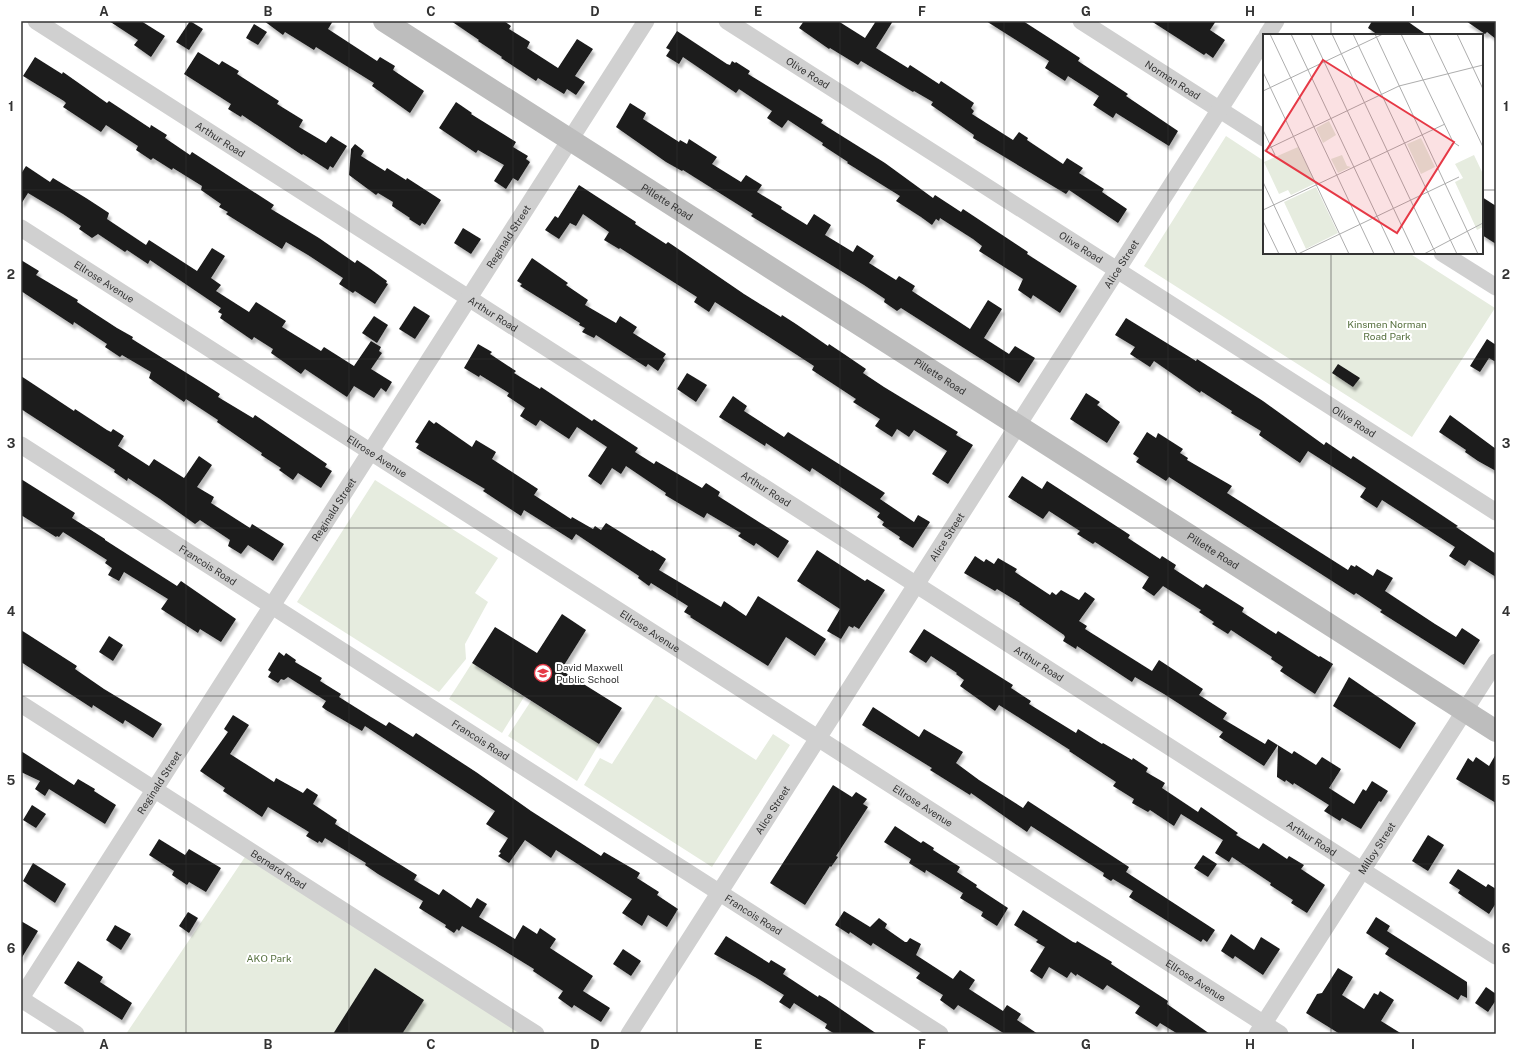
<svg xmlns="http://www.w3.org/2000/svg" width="1517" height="1055" viewBox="0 0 1517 1055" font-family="'Public Sans',sans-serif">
<defs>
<filter id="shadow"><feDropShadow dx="2.5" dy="4.5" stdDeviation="1" flood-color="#0004"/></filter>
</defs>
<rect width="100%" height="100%" fill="#fff"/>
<!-- green -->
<g fill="#e6ecdf">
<polygon points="1226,136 1264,161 1264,253 1409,253 1495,308 1412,437 1144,266"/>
<polygon points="375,480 498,558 475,593 488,602 465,644 466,659 439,692 297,602"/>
<polygon points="472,663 524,697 502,733 449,699"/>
<polygon points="656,695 756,760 773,734 790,745 712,867 584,785 600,758 612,764"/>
<polygon points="531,701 599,744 577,781 508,736"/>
<polygon points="247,854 528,1034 126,1034"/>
</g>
<!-- building -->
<g fill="#1a1a1a" filter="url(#shadow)">
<polygon points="109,21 141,21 165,36 151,57 134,45 138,40"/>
<polygon points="190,21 203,29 189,50 176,42"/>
<polygon points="264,21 333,21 328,29 377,61 380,57 395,66 393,70 424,91 410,113 372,86 374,83 340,62 316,47 314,50 285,32 283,35"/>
<polygon points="451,21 504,21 511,26 509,29 530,42 527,48 558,68 577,39 593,49 575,76 585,82 576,95 567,89 564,94 538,78 536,81 501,58 502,57 478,41 479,40"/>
<polygon points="804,21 838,21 865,38 876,21 893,21 876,48 908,68 910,65 939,84 941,81 974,103 971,108 974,111 972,114 1013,140 1019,132 1028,138 1027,140 1063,164 1067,158 1083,168 1079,173 1104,189 1102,192 1127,209 1118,223 1069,190 1066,194 1041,179 973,138 974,135 931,105 933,102 914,91 913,92 861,61 858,65 830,48 829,49 799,28"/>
<polygon points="986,21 1023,21 1054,41 1080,58 1078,61 1128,94 1126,96 1178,131 1169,146 1116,113 1113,118 1093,105 1099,96 1068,76 1065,81 1045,68 1049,61"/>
<polygon points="1151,21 1216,21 1210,30 1225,40 1213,58 1206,53 1204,55"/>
<polygon points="1372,21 1407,21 1427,35 1378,35 1368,28"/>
<polygon points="1466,21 1496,21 1496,39 1487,32 1485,34"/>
<polygon points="254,24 267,32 258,45 246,38"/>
<polygon points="677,31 727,64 730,65 732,61 735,63 736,62 750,71 748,74 823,120 821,123 885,163 933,198 935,195 961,212 963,209 1028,252 1027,254 1077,286 1060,313 1033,295 1031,299 1018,290 1023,279 979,251 982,246 973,239 940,218 939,221 936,219 932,225 921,217 896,201 900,196 847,163 848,162 822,145 823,143 788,120 782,128 767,118 772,111 739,89 736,93 683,57 679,64 666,56 670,50 666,48"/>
<polygon points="198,52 219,65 222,61 239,71 237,74 279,101 277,104 303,120 299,127 326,143 331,136 347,146 333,168 330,166 328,170 303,154 302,155 242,115 241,117 228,109 231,104 184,74"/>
<polygon points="35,57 62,74 63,72 107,103 109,101 150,128 151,125 167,135 165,138 190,155 192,152 274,205 271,209 319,238 355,263 357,260 369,268 387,281 386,283 388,284 375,304 355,291 353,293 339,284 343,278 308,255 286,242 282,249 226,214 228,212 219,207 221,204 201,190 202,186 173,168 172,170 153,158 151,160 136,150 138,146 106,125 101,132 63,107 66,103 64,101 23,76"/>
<polygon points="456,102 472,113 471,114 516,142 513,147 528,156 526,159 530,162 518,181 513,178 506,189 494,181 504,165 478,150 476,153 473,151 439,128"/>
<polygon points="630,103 646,113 643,119 679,142 680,140 687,144 689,139 717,157 712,164 741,182 746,175 762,185 757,192 782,207 781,209 807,225 814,214 831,225 825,235 853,252 857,245 874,256 869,263 896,280 899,276 915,286 912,291 970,329 988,300 1002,309 984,338 1009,354 1015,346 1035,358 1019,383 901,308 897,311 884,302 885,299 864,285 751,216 753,214 683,170 682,171 666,162 616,127"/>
<polygon points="355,144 364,151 361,156 385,171 387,168 406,180 407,178 441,200 425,225 422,223 420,226 409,219 410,218 392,206 393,202 378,193 376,195 349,175 351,149"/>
<polygon points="26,166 50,182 53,178 86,198 109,213 107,219 146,245 149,240 197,271 212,248 225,256 211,278 221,285 216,291 249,312 256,302 286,321 282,327 321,351 324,347 354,366 371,341 381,347 379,351 382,353 371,369 392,382 386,392 381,388 374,398 354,386 347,397 305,369 301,374 271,353 273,349 254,337 252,340 220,318 222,314 218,312 221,308 150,260 148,264 127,250 125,252 98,234 92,238 79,229 81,226 63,214 28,193 21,204 21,174"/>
<polygon points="579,185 636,222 635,224 666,244 668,242 744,294 781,317 782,315 796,324 828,346 829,344 844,354 866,369 863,373 884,387 958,432 956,435 973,445 948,484 932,474 947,451 914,430 909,437 897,429 892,437 875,426 880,419 853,402 856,399 812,370 814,366 715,302 709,312 694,302 697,297 620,248 619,249 604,240 609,232 583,214 576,226 570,223 559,239 545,230 555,216 558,218"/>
<polygon points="1482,197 1496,206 1496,244 1482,235"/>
<polygon points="463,228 481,239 471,254 454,243"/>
<polygon points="532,258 568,283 566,285 588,300 585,305 616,323 620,316 637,327 633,333 666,354 663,358 665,360 658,371 648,364 646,367 596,335 594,338 582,332 585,328 579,325 580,323 520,286 522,284 517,281"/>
<polygon points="21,260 39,271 36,275 78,300 77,302 117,328 133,337 132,339 206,385 220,394 218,397 253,418 255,415 327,464 325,467 332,471 321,488 298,473 293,480 279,470 281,468 261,455 262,453 217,422 218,420 186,399 184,402 149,378 151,372 122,355 120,357 105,347 107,344 74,322 73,325 21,291"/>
<polygon points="414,306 430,316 415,339 399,329"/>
<polygon points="374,316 388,325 377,343 362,333"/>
<polygon points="1126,318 1196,361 1197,359 1263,401 1324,445 1326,442 1351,459 1353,456 1458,526 1456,527 1496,554 1496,577 1469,560 1465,566 1449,556 1455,547 1382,500 1377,508 1360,497 1366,488 1308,451 1300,463 1259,435 1261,431 1231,413 1232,411 1201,391 1200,393 1154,361 1150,367 1130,354 1135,347 1115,335"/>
<polygon points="1487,339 1496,345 1496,362 1489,358 1480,372 1470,366"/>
<polygon points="478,344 492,352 490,354 516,371 514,373 540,389 541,387 592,421 594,419 638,448 635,452 654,464 656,461 702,488 706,483 720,492 718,496 789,541 778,558 756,543 754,546 738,536 741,533 707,513 704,518 675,501 665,495 666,493 626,466 621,474 612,468 601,485 588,476 607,447 577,427 569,439 540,420 536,426 520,416 525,408 507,396 509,393 480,375 479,377 464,368"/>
<polygon points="1338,364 1360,378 1353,387 1332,373"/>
<polygon points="687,373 707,385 696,402 677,389"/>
<polygon points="21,376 74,411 75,409 107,430 111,432 113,429 124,436 118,446 149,466 154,459 184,478 199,456 212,465 197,487 214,497 211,503 250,528 252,524 284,544 273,561 248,545 241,554 228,546 230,540 200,520 195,524 160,499 128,478 127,481 114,472 115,470 21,409"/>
<polygon points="1086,393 1100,402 1097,405 1120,422 1107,443 1070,419"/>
<polygon points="733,396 747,406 744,411 784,437 788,432 885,493 880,499 914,522 918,515 930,522 913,548 899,539 900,537 882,525 884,522 877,517 880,513 812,468 810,472 766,443 765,446 719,417"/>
<polygon points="1450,415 1496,449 1496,471 1478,461 1465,452 1466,450 1439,432"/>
<polygon points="429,420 434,424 436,422 472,447 476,440 496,452 492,459 538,489 534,495 571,519 572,517 593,529 595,526 601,530 606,523 651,551 652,550 666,559 659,570 721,607 724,601 746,616 758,596 826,639 815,656 786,637 768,666 690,617 691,616 684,612 688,606 651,583 649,586 638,578 639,576 576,534 572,540 524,510 521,516 483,491 485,489 416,448 419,444 415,442"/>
<polygon points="1147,432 1156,438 1158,433 1183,449 1180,453 1188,458 1187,460 1232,486 1227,493 1348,570 1351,565 1355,567 1356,565 1373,576 1377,569 1393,578 1385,591 1435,624 1456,637 1462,628 1480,640 1464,665 1380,612 1382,610 1356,593 1354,595 1169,477 1166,481 1136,462 1139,458 1133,454"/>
<polygon points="1022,476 1042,489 1047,481 1130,535 1128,538 1160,559 1162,556 1176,565 1174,569 1203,588 1206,584 1244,608 1242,612 1276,634 1278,631 1319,657 1320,656 1333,664 1315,694 1280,671 1283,667 1271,659 1272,657 1231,630 1228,634 1212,624 1214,622 1199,612 1201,610 1163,586 1154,596 1142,588 1149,577 1095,542 1093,544 1077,534 1080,531 1049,511 1043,519 1008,497"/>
<polygon points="21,479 75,513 72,518 105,539 105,540 177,586 181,581 236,619 221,642 200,629 198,633 161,609 168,599 124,572 119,581 108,575 112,568 105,563 107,560 63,532 59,537 57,536 56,537 21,515"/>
<polygon points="817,550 865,581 867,579 885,590 859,629 854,626 853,628 849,626 841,639 827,631 840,609 797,581"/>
<polygon points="975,556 984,562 986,559 994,564 998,558 1017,569 1015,572 1050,595 1052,592 1056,595 1061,590 1079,600 1085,592 1095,599 1079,621 1087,626 1085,629 1152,671 1159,660 1203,689 1199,695 1227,713 1223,719 1265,744 1268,739 1292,754 1294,751 1316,765 1322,757 1341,769 1329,788 1354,804 1363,789 1366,791 1372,781 1388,791 1381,802 1379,801 1361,829 1342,818 1340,821 1324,811 1329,805 1294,783 1293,785 1286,780 1285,782 1277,777 1278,745 1264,766 1219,737 1223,732 1164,694 1135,677 1132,682 1077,646 1076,649 1063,641 1065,637 1064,635 1019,604 1020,603 997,589 995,591 964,573"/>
<polygon points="562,614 586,630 561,670 622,708 599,744 472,663 495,627 537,653"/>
<polygon points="924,629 1013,685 1011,688 1031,701 1029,704 1076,733 1078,729 1102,744 1103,743 1132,760 1133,758 1148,768 1146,772 1165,783 1162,788 1198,812 1201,807 1238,833 1236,835 1259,849 1263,843 1287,859 1289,856 1304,865 1301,869 1325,885 1307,913 1291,903 1293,900 1270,885 1271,883 1232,857 1229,862 1215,853 1223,840 1181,814 1174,826 1150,810 1148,812 1132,803 1134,799 1113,786 1116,782 1069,751 1070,750 999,705 995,711 960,686 964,680 956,674 957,673 931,656 926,663 909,652"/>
<polygon points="21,630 77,666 75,669 104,689 162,724 153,738 125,720 123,724 93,705 92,708 21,662"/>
<polygon points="109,636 123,645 113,661 99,652"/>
<polygon points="279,652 284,656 286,653 296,660 295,662 322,678 320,681 341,694 339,697 371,717 386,726 389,722 413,737 416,733 476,772 531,811 601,856 604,852 640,873 637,878 659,892 657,895 678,909 667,927 648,915 642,926 622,913 632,899 556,850 551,858 525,840 509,863 498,856 501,853 499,852 508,838 486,824 495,811 365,726 362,731 326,710 322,707 326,701 288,677 284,680 281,679 278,683 268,677 271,672 268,670"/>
<polygon points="1349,677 1416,723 1400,749 1333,706"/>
<polygon points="873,707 919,737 924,729 963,752 956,763 979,780 1023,808 1028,801 1129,867 1126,872 1215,930 1207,942 1203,939 1201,942 1129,897 1133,891 1113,879 1111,881 1103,876 1104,873 1031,826 1027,832 971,793 970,795 930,770 932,768 862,725"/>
<polygon points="233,715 249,725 230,754 274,782 276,778 303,793 307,788 318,795 313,804 337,820 335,824 417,875 414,880 439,895 443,889 471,908 477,898 487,904 479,917 515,939 523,925 537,934 540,928 556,939 550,948 593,976 583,991 610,1008 601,1022 574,1005 572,1008 558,998 563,991 533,971 534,969 495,945 462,926 459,931 457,929 454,933 445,927 446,925 419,908 423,901 378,874 365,865 366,863 325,838 322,843 319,841 318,843 306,836 309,832 268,807 262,817 223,791 225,788 200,771 228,732 224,729"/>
<polygon points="21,751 74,785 78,779 95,789 94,791 116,805 105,824 49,789 45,796 35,789 40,781 21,772"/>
<polygon points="1496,754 1496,803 1456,779 1468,758 1473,762 1476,757 1489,766"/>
<polygon points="833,785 852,797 856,792 867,799 863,804 868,807 836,856 838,857 831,867 830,866 805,905 770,883"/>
<polygon points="32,805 46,814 36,828 23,820"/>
<polygon points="895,826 921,843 923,841 934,848 933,850 960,867 957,872 977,885 976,887 1008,908 997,926 981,916 983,912 960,898 963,893 926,870 925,873 909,863 911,859 884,842"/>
<polygon points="1428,835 1444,845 1428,871 1412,861"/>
<polygon points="159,839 185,855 189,849 221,868 206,892 189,882 187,885 172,875 174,871 149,855"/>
<polygon points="1203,855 1217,864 1208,877 1194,868"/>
<polygon points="33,863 66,884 55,903 23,881"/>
<polygon points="1458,869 1486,887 1488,884 1496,889 1496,903 1489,914 1458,893 1460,890 1449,883"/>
<polygon points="1023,910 1073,942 1076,943 1077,941 1112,962 1111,964 1168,1001 1167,1004 1210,1034 1178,1034 1160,1023 1157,1027 1135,1013 1140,1006 1107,985 1103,990 1077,974 1076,976 1071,972 1067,978 1049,967 1042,979 1030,971 1045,947 1036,942 1038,940 1014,925"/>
<polygon points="844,911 870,927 879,918 887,924 885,928 905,942 907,942 910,938 921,944 916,955 953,979 960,970 975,980 969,989 1003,1011 1007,1005 1021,1014 1017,1020 1038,1034 1005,1034 958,1005 954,1010 940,1000 943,995 916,978 920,973 873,943 871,946 850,932 849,934 835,925"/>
<polygon points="188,912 198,918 189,933 179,926"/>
<polygon points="1376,917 1390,926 1387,931 1467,982 1467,998 1461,995 1458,1000 1385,954 1389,948 1366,933"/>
<polygon points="21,921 38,931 21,959"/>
<polygon points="115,925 131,934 121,950 106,940"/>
<polygon points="1231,934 1254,950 1261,937 1280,949 1263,975 1235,956 1233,959 1221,951"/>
<polygon points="726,936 769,963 771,960 786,969 783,974 818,997 819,995 826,999 877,1034 835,1034 825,1028 827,1024 797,1005 794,1003 790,1009 779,1002 784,995 755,977 714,954"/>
<polygon points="623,949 641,961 631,976 613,964"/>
<polygon points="78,961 103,977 100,982 132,1003 122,1020 64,983"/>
<polygon points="375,968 424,1000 402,1034 333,1034"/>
<polygon points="1338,968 1353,977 1342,995 1364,1009 1374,993 1378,995 1380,991 1394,1000 1381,1021 1402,1034 1340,1034 1306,1013 1317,994 1322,993"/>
<polygon points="1486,987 1496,994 1496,1000 1488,1012 1475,1003"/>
</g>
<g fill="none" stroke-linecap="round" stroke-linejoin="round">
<!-- street -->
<g stroke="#d0d0d0" stroke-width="17">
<path id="s1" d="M 36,21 L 1496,956"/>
<path id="s2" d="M 727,21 L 1496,512"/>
<path id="s3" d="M 1081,21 L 1264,138"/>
<polyline points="1267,35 1276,21"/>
<path id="s4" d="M 21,228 L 1280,1034"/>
<polyline points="1442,253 1496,287"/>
<path id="s5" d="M 21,445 L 940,1034"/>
<path id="s6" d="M 21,704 L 536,1034"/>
<path id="s7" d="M 21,998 L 646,21"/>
<polyline points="21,999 76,1034"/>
<path id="s8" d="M 629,1034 L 1264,40"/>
<path id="s9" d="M 1257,1034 L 1496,662"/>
</g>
<!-- secondary -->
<path stroke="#bdbdbd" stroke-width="22" id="s10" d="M 384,21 L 1496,731"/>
</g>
<!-- grid -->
<path fill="none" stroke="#333" stroke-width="1" stroke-opacity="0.55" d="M 186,21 L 186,1034M 349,21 L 349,1034M 513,21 L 513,1034M 677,21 L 677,1034M 840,21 L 840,1034M 1004,21 L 1004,1034M 1168,21 L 1168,1034M 1331,21 L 1331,35M 21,190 L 1264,190M 1482,190 L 1496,190M 1331,253 L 1331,1034M 21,359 L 1496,359M 21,528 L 1496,528M 21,696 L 1496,696M 21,864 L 1496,864"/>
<!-- icons -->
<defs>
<g id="school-ring" transform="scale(0.9)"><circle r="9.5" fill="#fff" stroke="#e63946" stroke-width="1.5"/><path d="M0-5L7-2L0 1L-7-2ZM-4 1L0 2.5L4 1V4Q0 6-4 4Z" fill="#e63946"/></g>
</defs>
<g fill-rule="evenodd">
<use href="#school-ring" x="543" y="673"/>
</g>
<g text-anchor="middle" stroke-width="4" stroke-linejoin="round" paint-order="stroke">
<!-- street labels -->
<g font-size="10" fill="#333" stroke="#fff">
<text dy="4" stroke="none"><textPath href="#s2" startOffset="96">Olive Road</textPath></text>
<text dy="4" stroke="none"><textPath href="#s3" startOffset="109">Norman Road</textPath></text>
<text dy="4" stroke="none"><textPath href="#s1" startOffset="219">Arthur Road</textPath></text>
<text dy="4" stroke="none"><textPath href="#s10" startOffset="336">Pillette Road</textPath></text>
<text dy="4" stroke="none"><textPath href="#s7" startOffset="904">Reginald Street</textPath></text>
<text dy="4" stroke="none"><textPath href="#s2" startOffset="420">Olive Road</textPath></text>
<text dy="4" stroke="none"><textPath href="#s8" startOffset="914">Alice Street</textPath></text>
<text dy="4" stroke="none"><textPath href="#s4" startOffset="99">Ellrose Avenue</textPath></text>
<text dy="4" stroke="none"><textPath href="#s1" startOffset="543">Arthur Road</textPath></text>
<text dy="4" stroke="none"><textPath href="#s10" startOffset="660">Pillette Road</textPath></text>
<text dy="4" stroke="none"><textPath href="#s2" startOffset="744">Olive Road</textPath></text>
<text dy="4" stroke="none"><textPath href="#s4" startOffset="423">Ellrose Avenue</textPath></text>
<text dy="4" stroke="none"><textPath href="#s1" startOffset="867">Arthur Road</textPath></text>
<text dy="4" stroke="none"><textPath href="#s7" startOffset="580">Reginald Street</textPath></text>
<text dy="4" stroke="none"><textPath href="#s8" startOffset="590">Alice Street</textPath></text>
<text dy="4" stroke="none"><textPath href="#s10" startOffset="984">Pillette Road</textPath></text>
<text dy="4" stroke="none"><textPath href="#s5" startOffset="222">Francois Road</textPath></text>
<text dy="4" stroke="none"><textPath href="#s4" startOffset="747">Ellrose Avenue</textPath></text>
<text dy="4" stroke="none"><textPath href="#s1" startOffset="1191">Arthur Road</textPath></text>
<text dy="4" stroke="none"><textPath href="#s5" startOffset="546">Francois Road</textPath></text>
<text dy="4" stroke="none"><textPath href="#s7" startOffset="256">Reginald Street</textPath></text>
<text dy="4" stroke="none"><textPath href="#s4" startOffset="1071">Ellrose Avenue</textPath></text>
<text dy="4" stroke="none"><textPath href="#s8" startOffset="266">Alice Street</textPath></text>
<text dy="4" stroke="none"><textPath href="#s1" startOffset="1515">Arthur Road</textPath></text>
<text dy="4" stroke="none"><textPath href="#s9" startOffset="221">Milloy Street</textPath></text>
<text dy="4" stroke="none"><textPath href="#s6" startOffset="306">Bernard Road</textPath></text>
<text dy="4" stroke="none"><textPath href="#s5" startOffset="870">Francois Road</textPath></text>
<text dy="4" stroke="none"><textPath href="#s4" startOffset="1395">Ellrose Avenue</textPath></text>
</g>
<!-- park labels -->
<g font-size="10" fill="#56703f" stroke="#fff">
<text x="1387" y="328">Kinsmen Norman<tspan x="1387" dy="12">Road Park</tspan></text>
<text x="269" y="962">AKO Park</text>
</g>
<!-- poi labels -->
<g font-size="10" fill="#333" stroke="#fff" text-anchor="start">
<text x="556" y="671">David Maxwell<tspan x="556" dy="12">Public School</tspan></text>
</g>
</g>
<!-- overview -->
<g transform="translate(1263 34)">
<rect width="220" height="220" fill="#fff"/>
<path d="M 66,87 L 73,101 L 60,109 L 53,94 ZM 158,104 L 172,133 L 158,140 L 144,110 ZM 35,113 L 53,149 L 28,161 L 25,156 L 16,160 L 1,128 ZM 79,121 L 84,132 L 88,133 L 75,139 L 68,125 ZM 211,121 L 220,140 L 220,193 L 214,196 L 192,148 L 200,144 L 192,130 ZM 53,153 L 75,199 L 43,215 L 21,168 Z" fill="#e6ecdf"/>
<path fill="none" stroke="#adadad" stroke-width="1" d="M 7,0 L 111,220M 28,0 L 132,220M 48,0 L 152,220M 69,0 L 173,220M 90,0 L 194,220M 112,0 L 215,220M 138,0 L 190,108 L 196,112M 166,0 L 220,113M 194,0 L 220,55M 0,38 L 86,220M 0,57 L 120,0M 0,96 L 12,121M 0,117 L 136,52 L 220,31M 0,148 L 34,220M 0,176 L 182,90M 0,187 L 16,220M 35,220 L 196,143M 161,220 L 220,189"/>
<path fill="#e63946" fill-opacity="0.15" stroke="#e63946" stroke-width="2" d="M 60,26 L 191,108 L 134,199 L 3,117 Z"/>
<rect width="220" height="220" fill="none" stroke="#333" stroke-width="2"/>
</g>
<!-- border -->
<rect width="1517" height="1055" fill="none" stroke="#ffffff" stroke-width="44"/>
<rect x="22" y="22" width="1473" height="1011" fill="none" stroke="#333" stroke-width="1.5"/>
<g font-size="13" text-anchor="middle" font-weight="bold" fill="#333">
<text x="104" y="16">A</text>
<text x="268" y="16">B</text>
<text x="431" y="16">C</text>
<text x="595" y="16">D</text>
<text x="758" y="16">E</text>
<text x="922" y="16">F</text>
<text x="1086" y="16">G</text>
<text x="1250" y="16">H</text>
<text x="1413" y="16">I</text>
<text x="11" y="111">1</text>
<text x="1506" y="111">1</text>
<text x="11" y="279">2</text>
<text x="1506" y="279">2</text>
<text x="11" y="448">3</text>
<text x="1506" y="448">3</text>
<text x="11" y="616">4</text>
<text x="1506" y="616">4</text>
<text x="11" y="785">5</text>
<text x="1506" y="785">5</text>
<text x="11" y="953">6</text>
<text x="1506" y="953">6</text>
<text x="104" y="1049">A</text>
<text x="268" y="1049">B</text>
<text x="431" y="1049">C</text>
<text x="595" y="1049">D</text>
<text x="758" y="1049">E</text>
<text x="922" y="1049">F</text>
<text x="1086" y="1049">G</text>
<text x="1250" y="1049">H</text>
<text x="1413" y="1049">I</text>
</g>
</svg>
